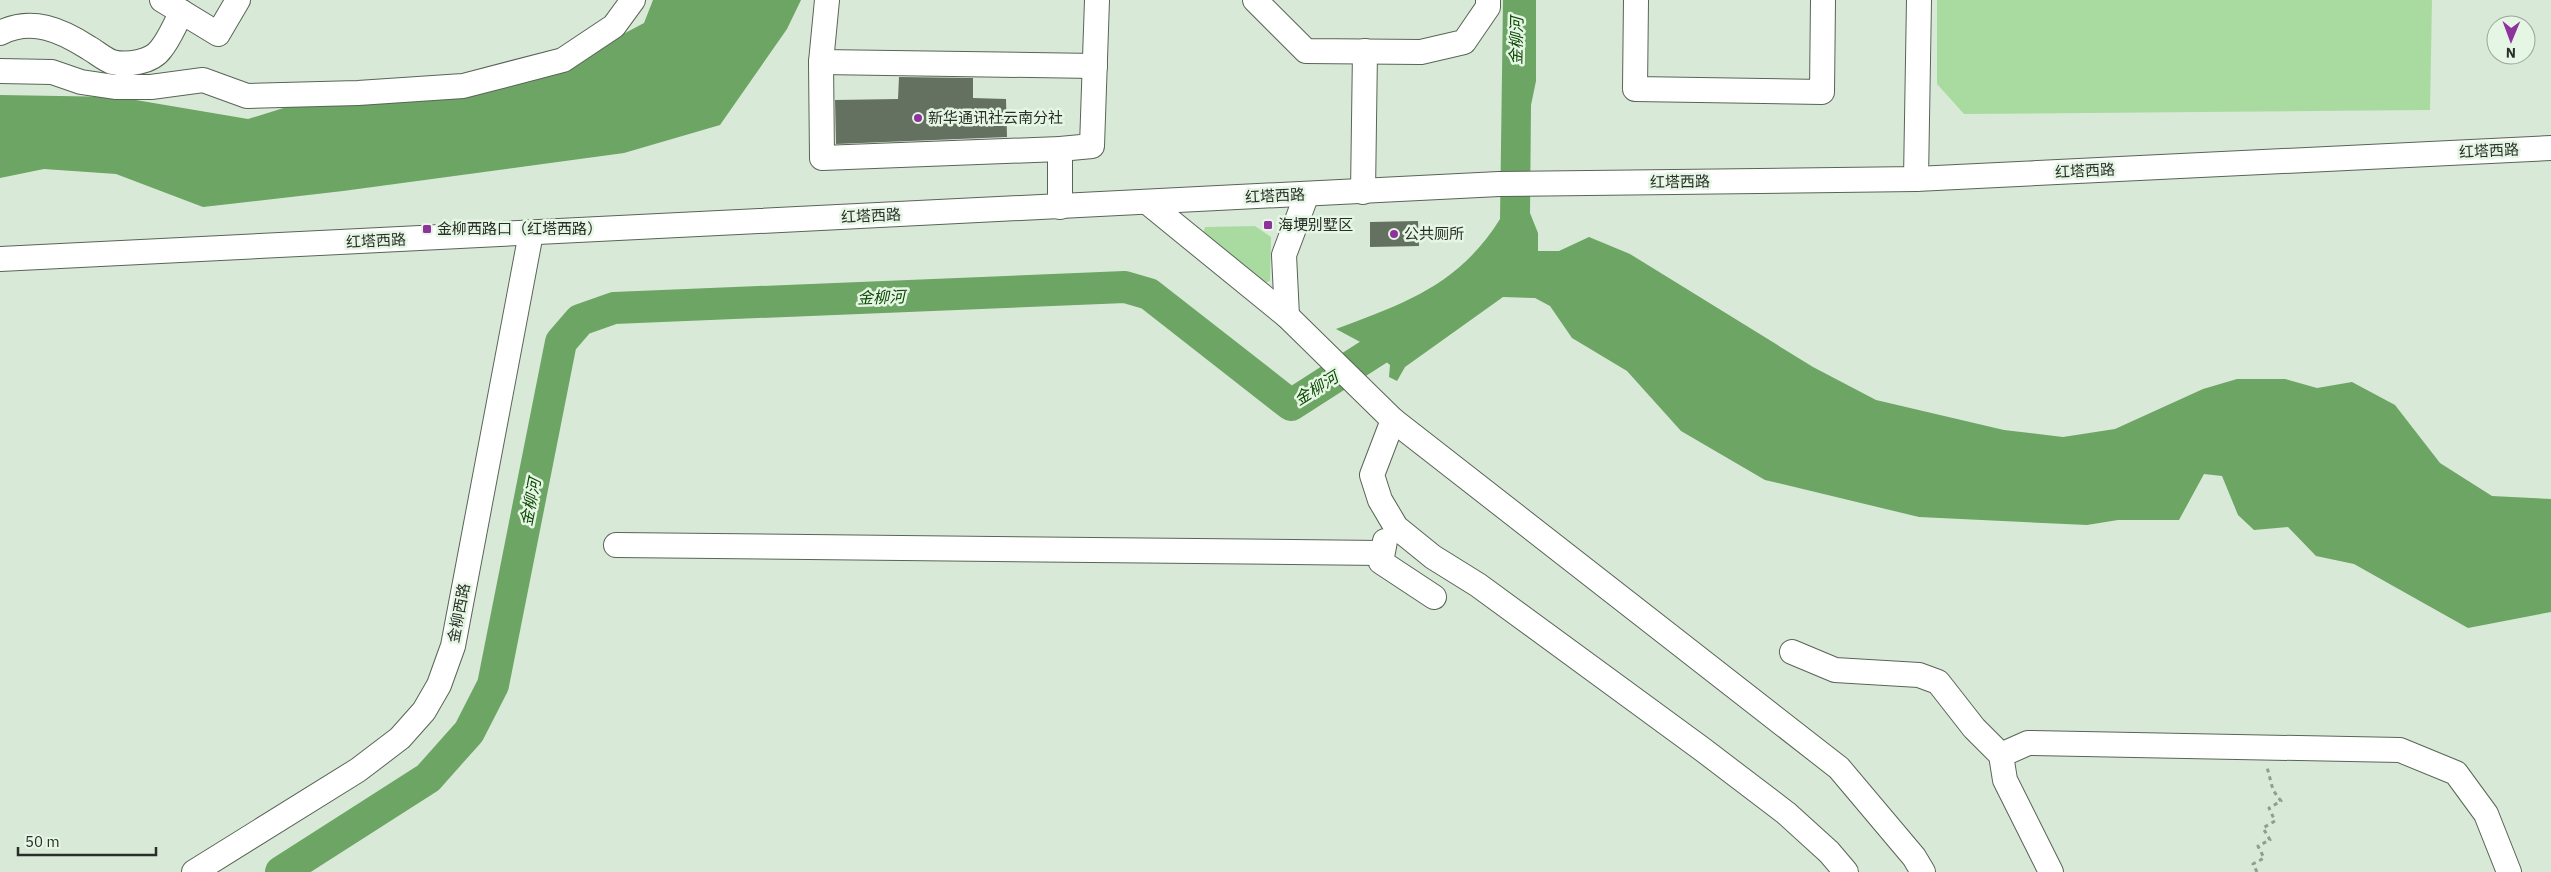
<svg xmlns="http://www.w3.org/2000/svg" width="2551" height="872" viewBox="0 0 2551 872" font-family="'IBM Plex Sans','Noto Sans SC',sans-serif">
<rect width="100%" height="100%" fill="#d9e9d7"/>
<!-- green -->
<g fill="#a9dba1">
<polygon points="1937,0 2432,0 2430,110 1964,114 1937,84"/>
<polygon points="1255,226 1271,237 1270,281 1264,283 1202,238 1205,227"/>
</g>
<!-- water -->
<g fill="#6ca564">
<polygon points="653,0 801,0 787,29 720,125 624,153 343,191 203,207 116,174 44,169 0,178 0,95 118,97 248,119 290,106 563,66 644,23"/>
<path d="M 1503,0 L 1536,0 L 1536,81 L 1531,105 L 1530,213 L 1538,233 L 1538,251 L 1559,251 L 1589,237 L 1630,254 L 1813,367 L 1876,400 L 2004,430 L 2063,437 L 2115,429 L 2203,389 L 2237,379 L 2285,379 L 2317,388 L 2352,382 L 2395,405 L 2440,463 L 2492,496 L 2551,499 L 2551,612 L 2468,628 L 2354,564 L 2316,556 L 2288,527 L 2254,530 L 2238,515 L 2222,476 L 2204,474 L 2179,520 L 2118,520 L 2087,525 L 1919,517 L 1765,480 L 1681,431 L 1627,371 L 1572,338 L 1550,306 L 1535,298 L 1503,297 L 1405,367 L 1397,381 L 1389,377 L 1390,365 L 1364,344 L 1336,329 C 1405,303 1459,285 1500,219 Z"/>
</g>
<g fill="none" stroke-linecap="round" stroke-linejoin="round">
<!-- river -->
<polyline stroke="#6ca564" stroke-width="32" points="281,872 428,778 469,732 493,685 561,342 580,320 614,308 1125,287 1149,294 1291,405 1411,328"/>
</g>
<!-- building -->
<g fill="#647161">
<polygon points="899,77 973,78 973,98 1006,99 1007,137 836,144 835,100 898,99"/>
<polygon points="1418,221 1419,246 1370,247 1370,222"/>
</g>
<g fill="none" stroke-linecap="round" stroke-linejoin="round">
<!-- minor casing -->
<g stroke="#586556" stroke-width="26">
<g id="minor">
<polyline points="162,0 218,34 238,0"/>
<polyline points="827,0 821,62 822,158 1060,149 1092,146 1097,0"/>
<polyline points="1255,0 1306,51 1421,52 1464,42 1488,7 1488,0"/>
<polyline points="1636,0 1635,89 1822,92 1823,0"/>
<path d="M 0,33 C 32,17 61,30 89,48 C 96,52 104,59 112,62 C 127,66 152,62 161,49 C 170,38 175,24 182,12"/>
<polyline points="821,62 1095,66"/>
<polyline points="0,71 52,72 81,82 115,87 151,87 203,80 247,96 358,93 463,86 563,60 614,26 633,0"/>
<polyline points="1060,149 1060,207"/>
<polyline points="1916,179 1919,0"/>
<polyline points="1363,192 1365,51"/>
<polyline points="1147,202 1287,316 1393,420 1839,768 1914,857 1923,872"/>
<polyline points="0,259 1499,184 1916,179 2551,148"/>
<polyline points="1287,316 1284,255 1307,194"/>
<polyline points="1393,420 1372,475 1380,500 1396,527 1433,557 1478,585 1702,749 1786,813 1829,852 1846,872"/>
<polyline points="1385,541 1381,562 1434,597"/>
<polyline points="616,545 1381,553"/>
<polyline points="1792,652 1835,670 1919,675 1938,682 1974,728 2001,755 2005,780 2051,872"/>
<polyline points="2001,755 2028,743 2400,750 2456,773 2486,814 2509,872"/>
<polyline points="194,872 358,770 400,738 424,711 439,685 453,646 531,233"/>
</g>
</g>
<!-- path -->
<polyline stroke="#919d8f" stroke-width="3" stroke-dasharray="4 4" stroke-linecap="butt" points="2257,872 2253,864 2264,858 2258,846 2270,840 2263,828 2275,821 2269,808 2281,801 2273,790 2267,767"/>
<!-- minor -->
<use href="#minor" stroke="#fff" stroke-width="24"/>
</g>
<!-- markers -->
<g fill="#8e339e" stroke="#e6f6e4" stroke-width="2">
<circle cx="918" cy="118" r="5"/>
<rect x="1263" y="220" width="10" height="10" rx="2.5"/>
<rect x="422" y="224" width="10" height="10" rx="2.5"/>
<circle cx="1394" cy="234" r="5"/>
</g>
<g text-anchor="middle" stroke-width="5" stroke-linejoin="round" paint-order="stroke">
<!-- poi labels -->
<g font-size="15" fill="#292f28" stroke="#e6f6e4" text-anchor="start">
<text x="928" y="123">新华通讯社云南分社</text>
<text x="1278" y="230">海埂别墅区</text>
<text x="437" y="234">金柳西路口（红塔西路）</text>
<text x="1404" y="239">公共厕所</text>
</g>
<!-- street labels -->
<g font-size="15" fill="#292f28" stroke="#e6f6e4">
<text transform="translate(2489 151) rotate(-3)" y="5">红塔西路</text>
<text transform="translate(2085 171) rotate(-3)" y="5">红塔西路</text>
<text transform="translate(1680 182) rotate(-1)" y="5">红塔西路</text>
<text transform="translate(1275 196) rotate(-3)" y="5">红塔西路</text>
<text transform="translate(871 216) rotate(-3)" y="5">红塔西路</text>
<text transform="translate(376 241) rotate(-3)" y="5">红塔西路</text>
<text transform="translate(459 613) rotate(-79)" y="5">金柳西路</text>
</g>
<!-- water labels -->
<g font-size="16" font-style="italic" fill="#0c4804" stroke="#e6f6e4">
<text transform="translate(1516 41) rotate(-89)" y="6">金柳河</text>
<text transform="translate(881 297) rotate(-2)" y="6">金柳河</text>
<text transform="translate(1316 388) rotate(-32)" y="6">金柳河</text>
<text transform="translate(530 502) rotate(-79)" y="6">金柳河</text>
</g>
</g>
<!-- north arrow -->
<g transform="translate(2511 40) rotate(181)"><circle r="24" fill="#e6f6e4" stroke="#9aa699"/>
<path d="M0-4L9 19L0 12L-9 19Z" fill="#8e339e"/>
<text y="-8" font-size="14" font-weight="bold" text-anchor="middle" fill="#292f28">N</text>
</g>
<!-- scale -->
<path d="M18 847v8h138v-8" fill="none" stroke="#292f28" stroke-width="2.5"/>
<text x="25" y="847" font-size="15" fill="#292f28" stroke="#e6f6e4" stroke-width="4" paint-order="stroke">50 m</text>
</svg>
